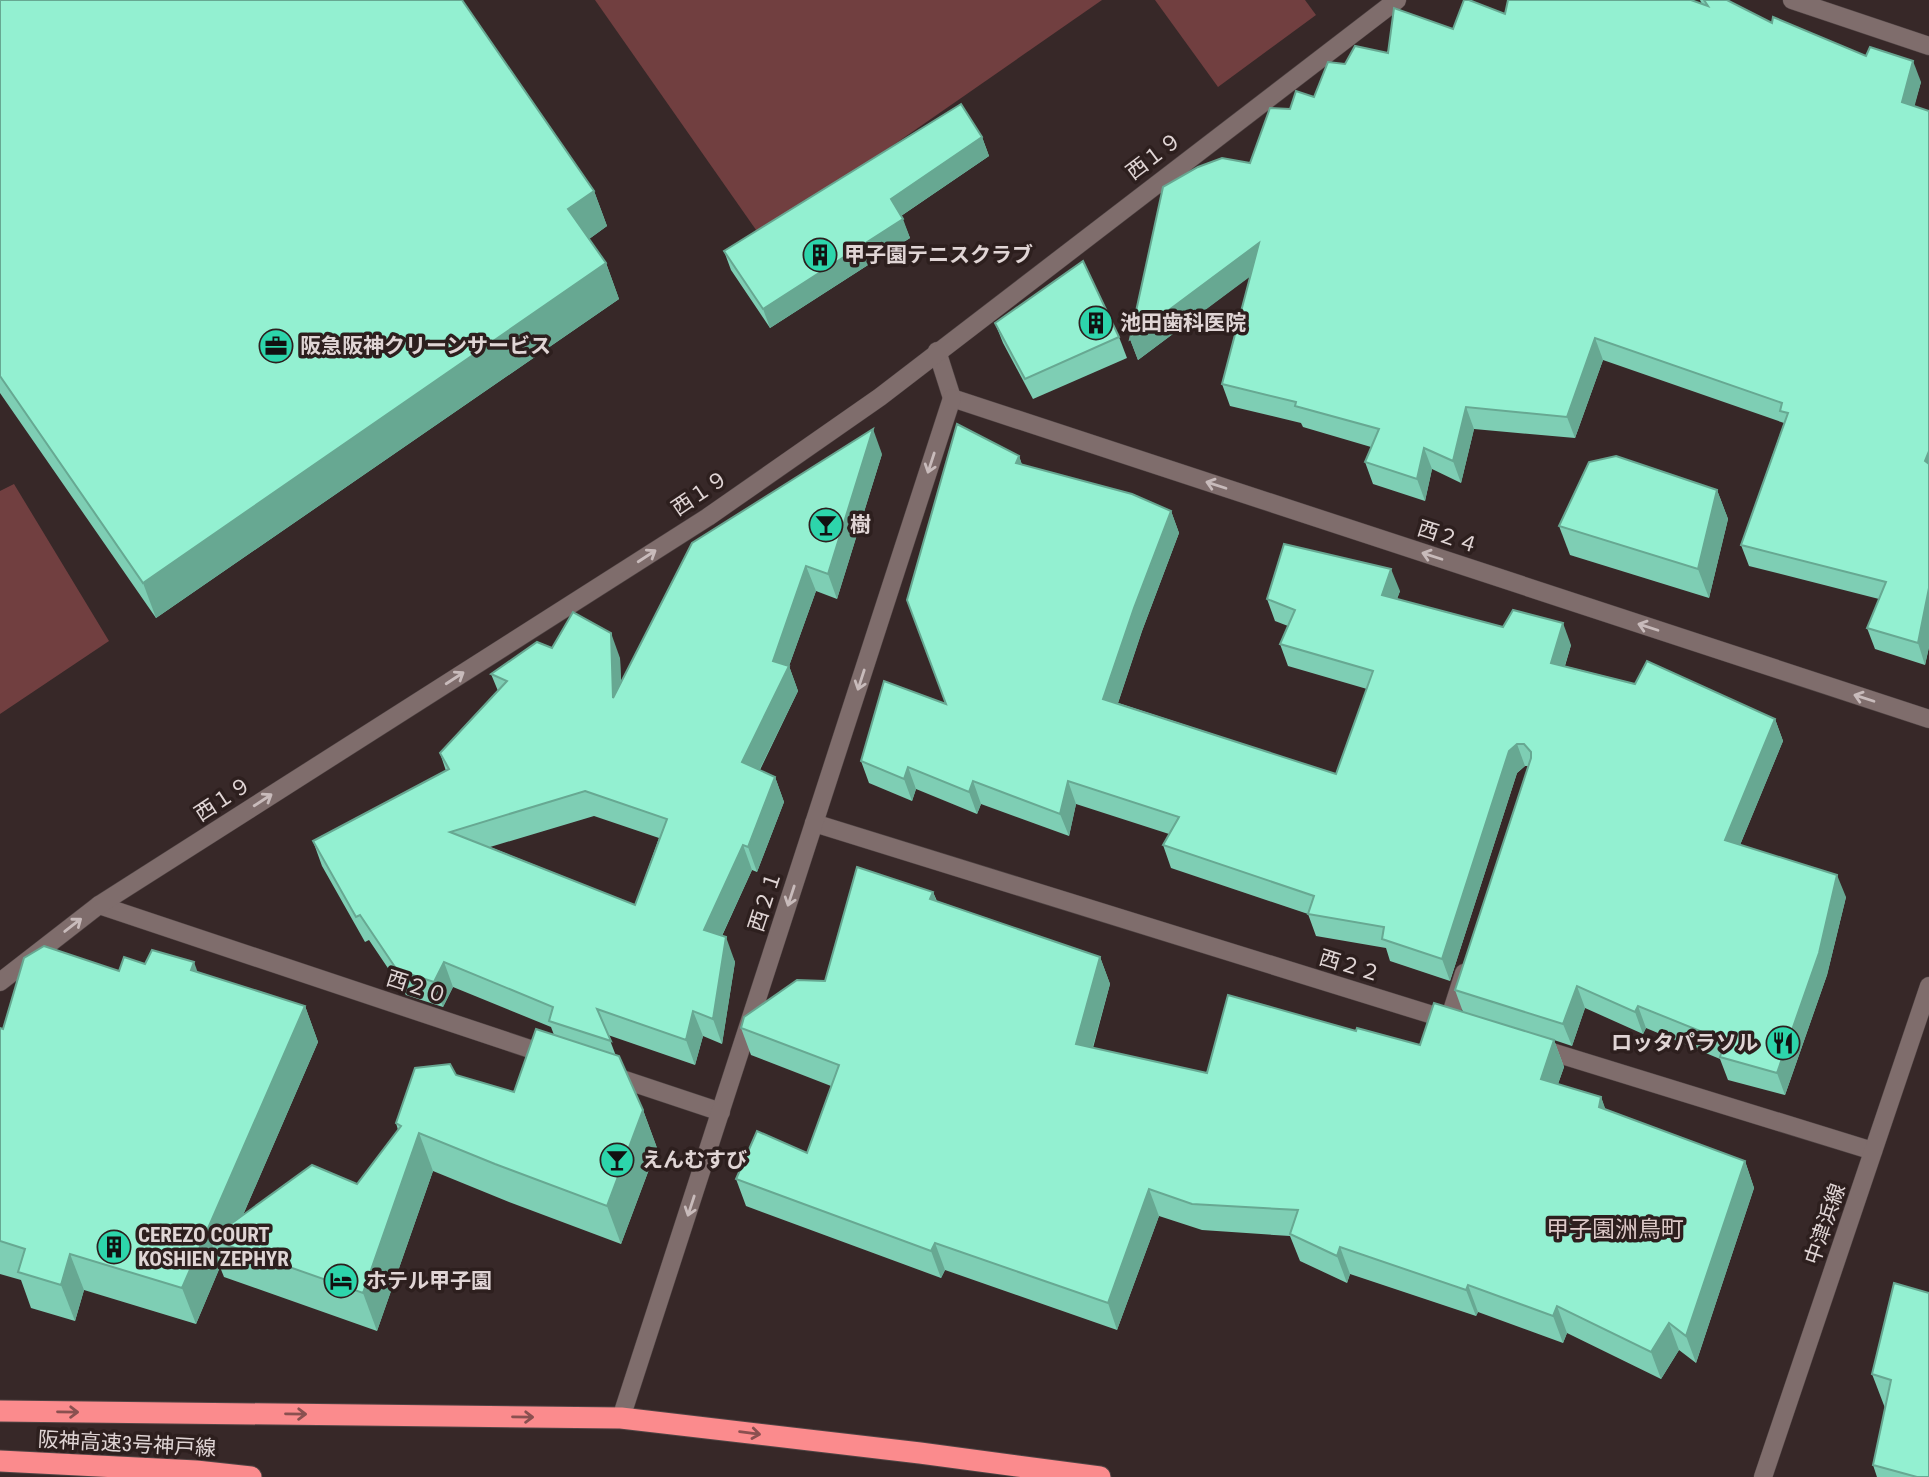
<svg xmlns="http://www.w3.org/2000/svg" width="1929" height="1477" viewBox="0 0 1929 1477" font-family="'Roboto Condensed','Noto Sans JP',sans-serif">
<rect width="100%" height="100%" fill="#372828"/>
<!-- green -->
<g fill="#713f40">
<polygon points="595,0 1102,0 761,237"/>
<polygon points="1155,0 1305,0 1316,15 1218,87"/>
<polygon points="14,484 109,641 0,714 0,491"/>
</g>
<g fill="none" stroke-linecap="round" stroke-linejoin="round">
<!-- street casing -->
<g stroke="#504444" stroke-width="19">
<g id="street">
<polyline points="1792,0 1929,46"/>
<polyline points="937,351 952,398"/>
<polyline points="952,398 1929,719"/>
<polyline points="814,823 1452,1021"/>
<polyline points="99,905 551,1056"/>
<polyline points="0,982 99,905 708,517 880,397 1397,0"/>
<polyline points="1449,1020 1464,973"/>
<polyline points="1539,1048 1873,1151"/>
<polyline points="610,1075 721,1112"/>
<polyline points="621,1418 952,398"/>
</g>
</g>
<!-- secondary casing -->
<g stroke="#504444" stroke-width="19">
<polyline id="secondary" points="1763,1477 1929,986"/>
</g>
<!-- highway casing -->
<g stroke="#504444" stroke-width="23">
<g id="highway">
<polyline points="0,1411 621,1418 920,1453 1100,1477"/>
<polyline points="0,1461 196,1471 251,1477"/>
</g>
</g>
<!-- street -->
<use href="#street" stroke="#7f6d6c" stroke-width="18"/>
<!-- secondary -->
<use href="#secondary" stroke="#7f6d6c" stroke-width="18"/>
<!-- highway -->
<use href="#highway" stroke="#fb8b8d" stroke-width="21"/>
</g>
<!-- wall -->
<g fill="#7eceb4" fill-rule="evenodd">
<polygon points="0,0 594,191 607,226 589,239 606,263 619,299 156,618 0,393"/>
<polygon points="1700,0 1727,0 1772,23 1921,82 1914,106 1929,111 1929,647 1925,665 1875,649 1867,628 1879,599 1749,566 1741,545 1784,423 1603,360 1575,438 1474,429 1461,483 1432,469 1425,501 1373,484 1365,462 1371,447 1303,427 1301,423 1230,406 1222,384 1250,276 1138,360 1130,339 1250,163 1290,109 1314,97 1345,64 1388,53 1453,29 1505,14 1702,4"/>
<polygon points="982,137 989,156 901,216 910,238 770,328 731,270 724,251"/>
<polygon points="995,323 1119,337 1127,358 1033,399 1003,343"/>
<path d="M 882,454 L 837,599 L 816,591 L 789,666 L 798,691 L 760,770 L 775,777 L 784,802 L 757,872 L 752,870 L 722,936 L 735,962 L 722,1044 L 703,1036 L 695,1065 L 608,1035 L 616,1056 L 643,1110 L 657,1148 L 621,1244 L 509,1202 L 433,1171 L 377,1331 L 224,1277 L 220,1267 L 196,1324 L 84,1290 L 75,1321 L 31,1308 L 21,1280 L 0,1274 L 0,1028 L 3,1029 L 119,971 L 145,964 L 197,972 L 305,1006 L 318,1042 L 243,1215 L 357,1184 L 398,1130 L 396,1123 L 456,1075 L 514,1092 L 554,1035 L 551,1027 L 453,987 L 443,1007 L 406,995 L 369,940 L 365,942 L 322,866 L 313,841 L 446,771 L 440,753 L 498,691 L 491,674 L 552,648 L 620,658 L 621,682 ZM 594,816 L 659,838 L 635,905 L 490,847 Z"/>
<polygon points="1019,456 1022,465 1171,511 1179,533 1142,631 1118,703 1336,774 1367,689 1288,666 1280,644 1288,626 1275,621 1267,599 1400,591 1397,599 1571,645 1565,666 1775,719 1783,741 1740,845 1846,897 1827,975 1785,1095 1728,1080 1720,1059 1646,1028 1643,1034 1585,1008 1572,1046 1554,1040 1564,1067 1558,1084 1601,1097 1605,1109 1745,1161 1754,1188 1696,1363 1679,1350 1661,1379 1567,1333 1563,1343 1478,1312 1476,1316 1350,1274 1347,1283 1300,1261 1290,1236 1202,1230 1159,1216 1117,1330 945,1270 941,1278 746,1206 736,1179 807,1153 831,1086 751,1055 741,1028 825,981 933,892 937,901 1100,957 1110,984 1093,1048 1207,1073 1356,1031 1420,1045 1463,1012 1455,990 1528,766 1525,766 1517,773 1450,981 1390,961 1386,948 1316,936 1308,914 1171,868 1163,845 1169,834 1076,804 1069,836 981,804 977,814 916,789 912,801 869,783 861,761 945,704"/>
<polygon points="1717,490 1728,519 1709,598 1570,555 1559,526"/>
<polygon points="1929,1293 1929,1477 1877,1477 1873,1465 1885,1408 1872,1374"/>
</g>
<!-- shaded-wall -->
<g fill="#67a892">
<polygon points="1913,61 1921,82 1910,123 1902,102"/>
<polygon points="982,137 989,156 898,218 891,199"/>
<polygon points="594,191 607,226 581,245 568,209"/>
<polygon points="903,219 910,238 770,328 763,309"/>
<polygon points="1259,243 1267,264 1138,360 1130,339"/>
<polygon points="606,263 619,299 156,618 143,583"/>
<polygon points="1595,338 1603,360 1575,438 1567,417"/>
<polygon points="1466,407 1474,429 1461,483 1453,461"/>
<polygon points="873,429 882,454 837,599 828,574"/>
<polygon points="1424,448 1432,469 1425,501 1417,479"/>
<polygon points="1929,451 1929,474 1925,461"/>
<polygon points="1019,456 1027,479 1016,463"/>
<polygon points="1717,490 1728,519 1709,598 1698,569"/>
<polygon points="1171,511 1179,533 1142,631 1112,721 1103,699 1134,608"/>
<polygon points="806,566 816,591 789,666 798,691 751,787 742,762 773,661"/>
<polygon points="1391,569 1400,591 1390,617 1382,595"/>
<polygon points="1929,588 1929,647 1925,665 1918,643"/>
<polygon points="1563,623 1571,645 1559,685 1551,663"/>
<polygon points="611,633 620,658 622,723 613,698"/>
<polygon points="1775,719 1783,741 1733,862 1725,840"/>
<polygon points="1517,744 1525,766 1517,773 1450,981 1442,959 1509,751"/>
<polygon points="908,767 916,789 912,801 904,779"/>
<polygon points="775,777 784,802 757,872 748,847"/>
<polygon points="973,781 981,804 977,814 969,792"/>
<polygon points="1068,781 1076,804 1069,836 1060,814"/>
<polygon points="743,845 752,870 713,955 704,930"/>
<polygon points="1837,875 1846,897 1827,975 1785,1095 1777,1073"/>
<polygon points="933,892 943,918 930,899"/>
<polygon points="726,937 735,962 722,1044 713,1019"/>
<polygon points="1100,957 1110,984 1086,1071 1076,1044"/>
<polygon points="194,962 207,998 191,970"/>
<polygon points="444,962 453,987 443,1007 434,982"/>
<polygon points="1577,986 1585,1008 1572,1046 1563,1024"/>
<polygon points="305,1006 318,1042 230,1245 210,1239 220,1267 196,1324 182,1288"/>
<polygon points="1638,1006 1646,1028 1643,1034 1635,1012"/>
<polygon points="693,1011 703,1036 695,1065 686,1040"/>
<polygon points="1554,1040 1564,1067 1550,1106 1541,1079"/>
<polygon points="1601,1097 1611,1124 1599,1107"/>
<polygon points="643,1110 657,1148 621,1244 607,1206"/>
<polygon points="419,1133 433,1171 377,1331 363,1293"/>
<polygon points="1745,1161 1754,1188 1696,1363 1686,1336"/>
<polygon points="1149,1189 1159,1216 1117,1330 1108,1303"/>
<polygon points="935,1243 945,1270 941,1278 931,1251"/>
<polygon points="1340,1247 1350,1274 1347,1283 1337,1256"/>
<polygon points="70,1254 84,1290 75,1321 61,1285"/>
<polygon points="1468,1285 1478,1312 1476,1316 1466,1290"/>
<polygon points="1557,1306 1567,1333 1563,1343 1553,1316"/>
<polygon points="1669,1323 1679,1350 1661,1379 1651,1352"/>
</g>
<!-- building -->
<g fill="#93f0d1" stroke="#67a892" stroke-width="2" fill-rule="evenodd">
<polygon points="0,0 462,0 594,191 568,209 606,263 143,583 0,376"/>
<polygon points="1464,0 1469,0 1505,14 1508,0 1691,0 1708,6 1704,0 1727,0 1772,23 1773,17 1866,56 1870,47 1913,61 1902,102 1929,111 1929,451 1925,461 1929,464 1929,588 1918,643 1867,628 1886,582 1741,545 1788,413 1780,411 1782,403 1595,338 1567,417 1466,407 1453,461 1424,448 1417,479 1365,462 1379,429 1295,406 1296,402 1222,384 1259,243 1130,339 1163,187 1198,167 1222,158 1250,163 1270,108 1290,109 1296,91 1314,97 1328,62 1345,64 1355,46 1388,53 1394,8 1453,29"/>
<polygon points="961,104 982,137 891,199 903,219 763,309 724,251"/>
<polygon points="1083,261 1119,337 1025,379 995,323"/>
<polygon points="957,424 1019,456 1016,463 1132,494 1171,511 1134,608 1103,699 1336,774 1373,671 1280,644 1295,610 1267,599 1284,544 1391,569 1382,595 1503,627 1513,610 1563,623 1551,663 1635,684 1647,661 1775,719 1725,840 1837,875 1819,953 1777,1073 1720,1057 1725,1041 1638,1006 1635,1012 1577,986 1563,1024 1455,990 1531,758 1531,752 1524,744 1517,744 1509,751 1442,959 1382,939 1384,927 1308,914 1314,896 1163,845 1179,817 1068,781 1060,814 973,781 969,792 908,767 904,779 861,761 884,681 946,704 907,600"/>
<path d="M 873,429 L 828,574 L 806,566 L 773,661 L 789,666 L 742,762 L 775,777 L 748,847 L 743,845 L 704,930 L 726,937 L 713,1019 L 693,1011 L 686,1040 L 597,1009 L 611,1041 L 549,1021 L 553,1007 L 444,962 L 434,982 L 397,970 L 360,915 L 356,917 L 313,841 L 449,769 L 440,753 L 507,681 L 491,674 L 537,642 L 552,648 L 573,612 L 611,633 L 613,698 L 692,543 ZM 585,791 L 667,819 L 635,905 L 450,832 Z"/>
<polygon points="1616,456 1717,490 1698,569 1559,526 1589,462"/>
<polygon points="857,867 933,892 930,899 1100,957 1076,1044 1207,1073 1228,995 1356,1031 1357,1028 1420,1045 1434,1003 1554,1040 1541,1079 1601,1097 1599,1107 1745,1161 1686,1336 1669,1323 1651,1352 1557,1306 1553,1316 1468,1285 1466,1290 1340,1247 1337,1256 1290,1234 1298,1210 1192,1204 1149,1189 1108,1303 935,1243 931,1251 736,1179 757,1131 807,1153 839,1065 741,1028 744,1017 797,980 825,981"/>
<polygon points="44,946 119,971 124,957 145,964 152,950 194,962 191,970 305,1006 182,1288 70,1254 61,1285 18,1272 25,1249 0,1241 0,1028 3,1029 24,958"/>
<polygon points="536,1029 619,1056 643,1110 607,1206 495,1164 419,1133 363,1293 210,1239 312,1165 357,1184 401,1126 396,1123 415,1068 450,1064 456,1075 514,1092"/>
<polygon points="1894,1283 1929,1293 1929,1477 1917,1477 1873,1465 1891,1380 1872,1374"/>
</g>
<!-- one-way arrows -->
<defs><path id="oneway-shaft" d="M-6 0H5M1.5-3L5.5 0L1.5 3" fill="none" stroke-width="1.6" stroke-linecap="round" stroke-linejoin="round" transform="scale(1.75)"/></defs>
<g stroke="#c8bbbb">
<use href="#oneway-shaft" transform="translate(931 463) rotate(108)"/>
<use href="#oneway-shaft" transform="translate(1216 485) rotate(-162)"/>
<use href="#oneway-shaft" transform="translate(647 556) rotate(-33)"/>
<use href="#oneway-shaft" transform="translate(1432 556) rotate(-162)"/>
<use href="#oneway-shaft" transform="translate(1648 627) rotate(-162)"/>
<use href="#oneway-shaft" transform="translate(455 678) rotate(-33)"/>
<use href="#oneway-shaft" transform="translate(861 680) rotate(108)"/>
<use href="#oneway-shaft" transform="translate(1864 698) rotate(-162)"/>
<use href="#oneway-shaft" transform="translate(263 800) rotate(-33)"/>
<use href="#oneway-shaft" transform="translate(791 896) rotate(108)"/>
<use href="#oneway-shaft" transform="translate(73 925) rotate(-38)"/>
<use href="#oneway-shaft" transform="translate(691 1206) rotate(108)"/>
</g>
<g stroke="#8a5050">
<use href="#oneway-shaft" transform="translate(68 1412) rotate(1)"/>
<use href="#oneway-shaft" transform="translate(296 1414) rotate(1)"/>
<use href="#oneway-shaft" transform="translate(523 1417) rotate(1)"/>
<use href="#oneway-shaft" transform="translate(750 1433) rotate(7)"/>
</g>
<!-- icons -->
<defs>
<g id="building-disc" transform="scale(1.75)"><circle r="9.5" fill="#2dd5ab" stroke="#2d1f1e"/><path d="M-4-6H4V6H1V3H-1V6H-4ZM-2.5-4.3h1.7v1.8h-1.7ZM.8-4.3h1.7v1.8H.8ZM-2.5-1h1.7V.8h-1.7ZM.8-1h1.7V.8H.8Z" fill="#111"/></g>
<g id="office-disc" transform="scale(1.75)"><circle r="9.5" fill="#2dd5ab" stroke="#2d1f1e"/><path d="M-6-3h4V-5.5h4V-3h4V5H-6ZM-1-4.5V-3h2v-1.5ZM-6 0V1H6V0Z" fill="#111"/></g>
<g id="bar-disc" transform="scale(1.75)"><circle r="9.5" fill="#2dd5ab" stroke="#2d1f1e"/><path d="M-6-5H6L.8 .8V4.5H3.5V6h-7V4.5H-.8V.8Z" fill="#111"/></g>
<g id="restaurant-disc" transform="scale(1.75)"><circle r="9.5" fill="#2dd5ab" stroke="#2d1f1e"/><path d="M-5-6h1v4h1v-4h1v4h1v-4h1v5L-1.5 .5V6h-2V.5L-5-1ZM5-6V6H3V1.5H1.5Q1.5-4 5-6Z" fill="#111"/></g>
<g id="hotel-disc" transform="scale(1.75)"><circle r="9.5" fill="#2dd5ab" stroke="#2d1f1e"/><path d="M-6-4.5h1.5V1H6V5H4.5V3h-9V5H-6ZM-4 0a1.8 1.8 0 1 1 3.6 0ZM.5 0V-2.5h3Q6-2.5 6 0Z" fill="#111"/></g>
</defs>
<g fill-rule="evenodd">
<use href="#building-disc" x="820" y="255"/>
<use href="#building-disc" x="1096" y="323"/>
<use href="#office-disc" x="276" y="346"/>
<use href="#bar-disc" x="826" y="525"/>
<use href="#restaurant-disc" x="1783" y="1043"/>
<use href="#bar-disc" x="617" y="1160"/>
<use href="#building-disc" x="114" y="1247"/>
<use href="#hotel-disc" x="341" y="1281"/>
</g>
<g text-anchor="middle" stroke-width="7" stroke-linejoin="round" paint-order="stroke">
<!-- street labels -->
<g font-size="21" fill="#e0d5d5" stroke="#2d1f1e">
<text transform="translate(1154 156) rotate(-37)" y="7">西１９</text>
<text transform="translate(700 493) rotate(-34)" y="7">西１９</text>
<text transform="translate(1448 537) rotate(18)" y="7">西２４</text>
<text transform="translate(223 799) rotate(-33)" y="7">西１９</text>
<text transform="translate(765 901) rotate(-72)" y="7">西２１</text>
<text transform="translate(1350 966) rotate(17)" y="7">西２２</text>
<text transform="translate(417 987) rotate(18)" y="7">西２０</text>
<text transform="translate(1825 1224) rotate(-71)" y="7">中津浜線</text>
<text transform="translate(127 1444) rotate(3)" y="7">阪神高速3号神戸線</text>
</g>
<!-- poi labels -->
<g font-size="21" font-weight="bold" fill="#e0d5d5" stroke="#2d1f1e" text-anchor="start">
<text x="844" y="262">甲子園テニスクラブ</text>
<text x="1120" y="330">池田歯科医院</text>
<text x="300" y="353">阪急阪神クリーンサービス</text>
<text x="850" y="532">樹</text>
<text x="1758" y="1050" text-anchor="end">ロッタパラソル</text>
<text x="642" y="1167">えんむすび</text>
<text x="138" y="1242">CEREZO COURT<tspan x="138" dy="24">KOSHIEN ZEPHYR</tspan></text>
<text x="366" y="1288">ホテル甲子園</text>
</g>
<!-- neighbourhood labels -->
<g font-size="23" fill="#ddc9c8" stroke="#2d1f1e">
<text x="1615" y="1237">甲子園洲鳥町</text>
</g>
</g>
</svg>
